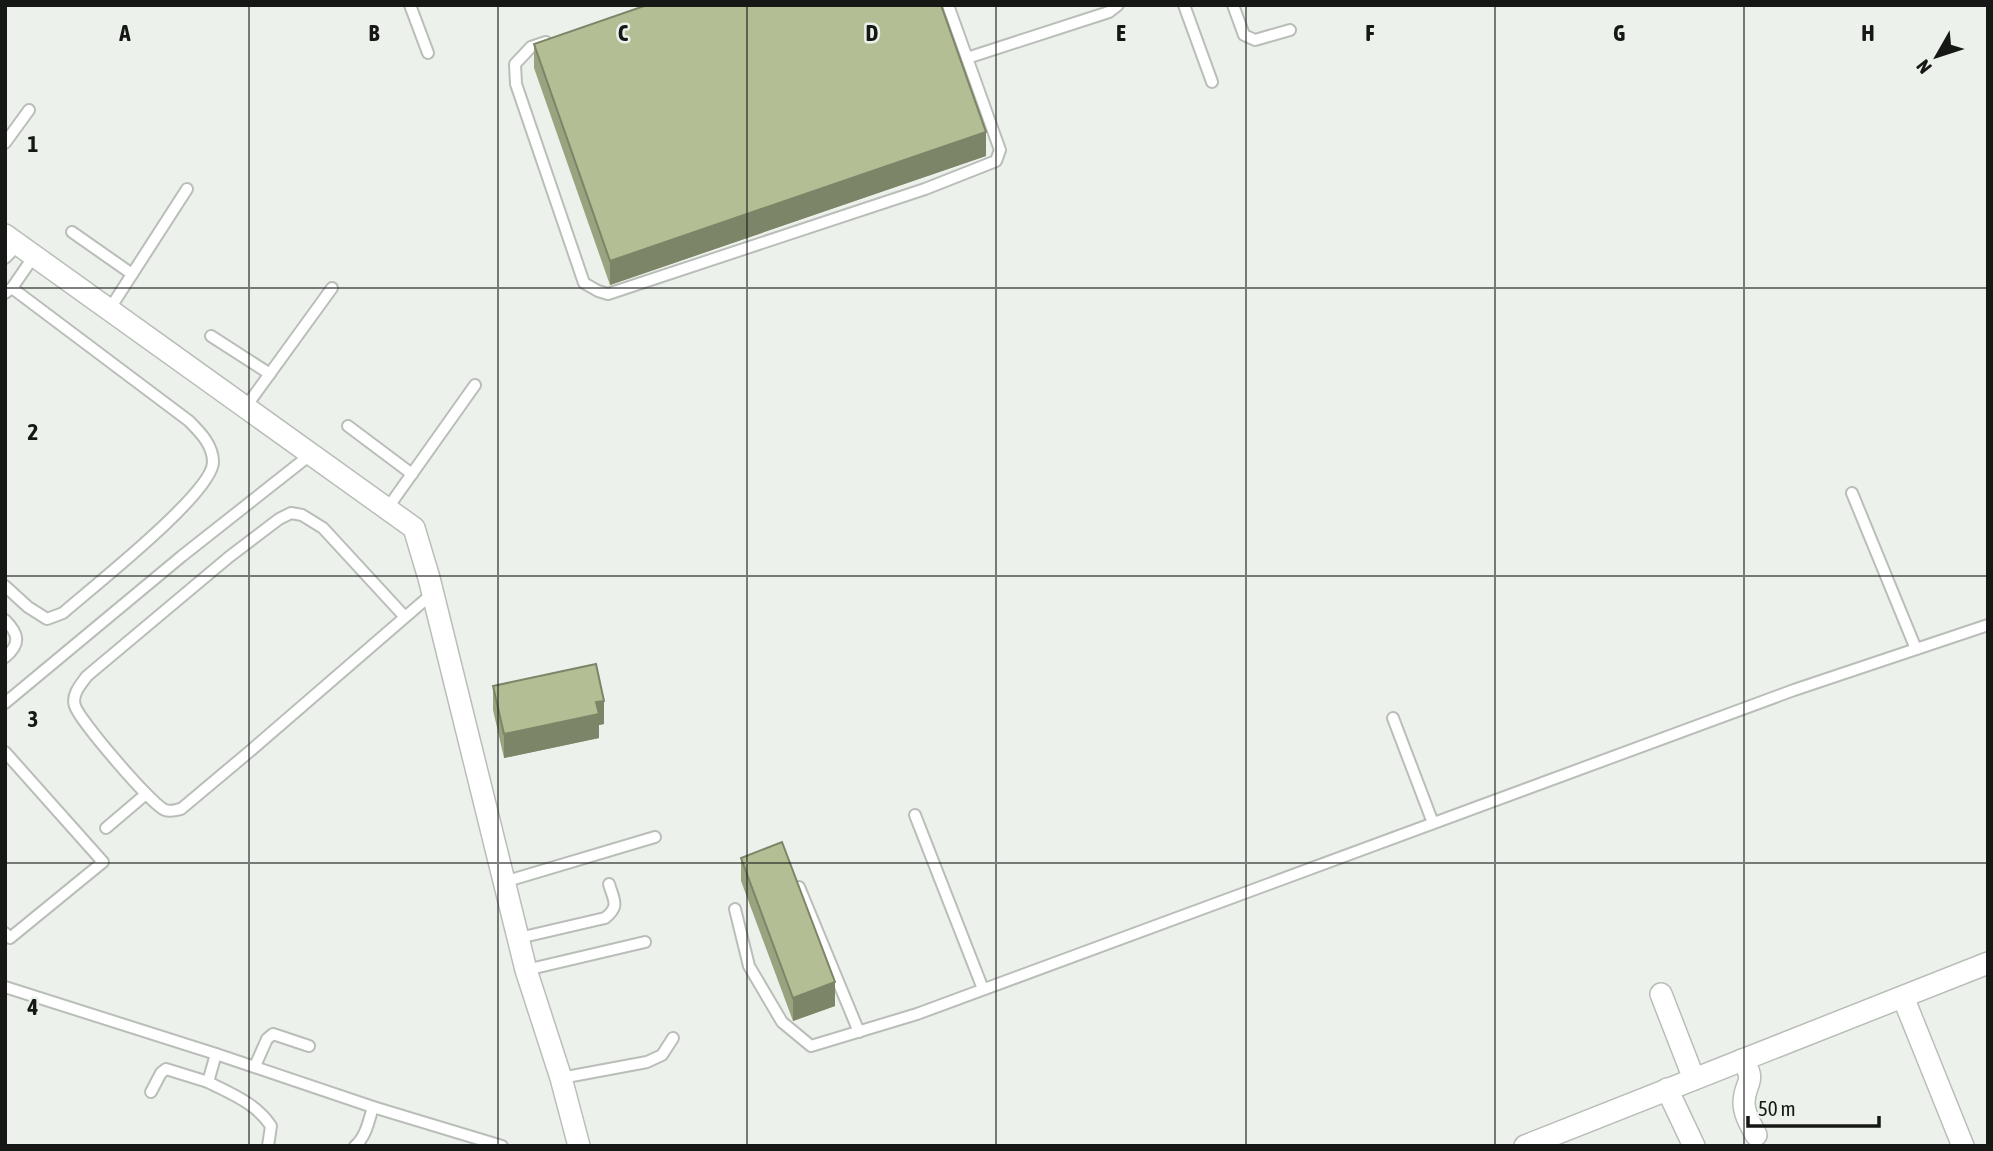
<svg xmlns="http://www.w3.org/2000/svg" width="1993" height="1151" viewBox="0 0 1993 1151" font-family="'Asap Condensed',sans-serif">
<rect width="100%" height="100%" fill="#ecf2eb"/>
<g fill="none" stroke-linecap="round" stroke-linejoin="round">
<!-- service casing -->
<g stroke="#b9beb8" stroke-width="14">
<g id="service">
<polyline points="410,5 428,53"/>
<polyline points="1184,5 1212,82"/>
<polyline points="1233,5 1244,35 1255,40 1290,30"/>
<polyline points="546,42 531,47 515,64 516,84 584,283 598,291 608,294 925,189 996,161 1000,150 948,5"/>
<polyline points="967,58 1109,12 1118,5"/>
<polyline points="5,143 29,110"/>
<polyline points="72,232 132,274"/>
<polyline points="5,258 18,245"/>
<polyline points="12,288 34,256"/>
<path d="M 5,293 L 12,288 L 189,421 C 200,432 213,445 213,462 C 213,493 90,589 63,613 L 47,619 L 28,607 L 5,586"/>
<polyline points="109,310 187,189"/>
<polyline points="211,336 270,374"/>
<polyline points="245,408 332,288"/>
<polyline points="348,426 412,474"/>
<polyline points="1852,493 1916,649"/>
<polyline points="387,509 475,385"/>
<path d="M 405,617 L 323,528 L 302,515 L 291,513 L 279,519 L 229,557 L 87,676 C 81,684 71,695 75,706 C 80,721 151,804 165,810 C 170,812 175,810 181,809 L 249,752 L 433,593"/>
<path d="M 5,620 C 19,634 21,644 5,657"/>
<polyline points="5,703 182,556 310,455"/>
<polyline points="1393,718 1433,823"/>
<polyline points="5,752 103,862 10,938 5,933"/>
<polyline points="915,815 983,989"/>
<polyline points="106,828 146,794"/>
<polyline points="504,882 655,837"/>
<polyline points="799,887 859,1032"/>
<polyline points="735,909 749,966 782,1022 811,1046 917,1014 1794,690 1988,625"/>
<path d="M 519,938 L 605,918 C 620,906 614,901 609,884"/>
<polyline points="526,970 645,942"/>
<polyline points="5,987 216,1054 373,1107 502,1146"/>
<path d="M 216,1054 L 208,1082 C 231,1094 256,1103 271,1126 L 268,1146"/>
<polyline points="255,1066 267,1039 273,1034 309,1046"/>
<polyline points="561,1078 647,1062 662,1055 673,1038"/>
<polyline points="151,1092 161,1073 166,1069 208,1082"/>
<path d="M 355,1146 C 366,1137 369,1120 373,1107"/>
</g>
</g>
<!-- minor casing -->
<g stroke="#b9beb8" stroke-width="24">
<g id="minor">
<polyline points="5,235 414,528 429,578 526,970 561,1078 579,1146"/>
<polyline points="1661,994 1694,1079"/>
<polyline points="1903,997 1963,1146"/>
<path d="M 1742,1060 C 1758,1082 1744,1082 1744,1103 C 1744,1114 1751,1125 1756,1135"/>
<polyline points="1667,1089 1694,1146"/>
<polyline points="1525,1146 1988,963"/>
</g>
</g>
<!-- service -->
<use href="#service" stroke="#fff" stroke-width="10"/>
<!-- minor -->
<use href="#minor" stroke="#fff" stroke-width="21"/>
</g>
<!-- wall -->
<g fill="#9aa37f">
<polygon points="534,44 986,156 610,285 534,68"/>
<polygon points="493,686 604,724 599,725 599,738 504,758 493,710"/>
<polygon points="741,858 835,1006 793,1021 741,881"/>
</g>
<!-- shaded-wall -->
<g fill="#7d8568">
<polygon points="986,132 986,156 610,285 610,261"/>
<polygon points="604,701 604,724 599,725 599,738 504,758 504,734 596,702"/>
<polygon points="835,982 835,1006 793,1021 793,998"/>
</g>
<!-- building -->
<g fill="#b3be94" stroke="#7d8568" stroke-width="2">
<polygon points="647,5 941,5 986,132 610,261 534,44"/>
<polygon points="596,664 604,701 596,702 599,714 504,734 493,686"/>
<polygon points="782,842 835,982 793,998 741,858"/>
</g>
<!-- grid -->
<path fill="none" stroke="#161815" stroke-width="2" stroke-opacity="0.55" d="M 249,5 L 249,1146M 498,5 L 498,1146M 747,5 L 747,1146M 996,5 L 996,1146M 1246,5 L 1246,1146M 1495,5 L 1495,1146M 1744,5 L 1744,1146M 5,288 L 1988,288M 5,576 L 1988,576M 5,863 L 1988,863"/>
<g font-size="23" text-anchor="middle" font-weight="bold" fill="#161815" stroke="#ecf2eb" stroke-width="5" stroke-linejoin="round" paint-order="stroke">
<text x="125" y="41">A</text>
<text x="374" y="41">B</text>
<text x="623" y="41">C</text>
<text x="872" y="41">D</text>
<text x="1121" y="41">E</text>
<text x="1370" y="41">F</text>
<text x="1619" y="41">G</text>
<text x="1868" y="41">H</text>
<text x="33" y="152">1</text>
<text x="33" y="440">2</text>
<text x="33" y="727">3</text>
<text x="33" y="1015">4</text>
</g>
<!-- border -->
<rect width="1993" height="1151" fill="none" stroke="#161815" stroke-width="14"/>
<!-- north arrow -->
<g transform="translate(1937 56) rotate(231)" stroke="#ecf2eb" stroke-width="5" paint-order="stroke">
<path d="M0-5L12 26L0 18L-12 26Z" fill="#161815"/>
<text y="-10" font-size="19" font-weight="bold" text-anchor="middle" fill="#161815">N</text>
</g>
<!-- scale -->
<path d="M1748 1116v10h131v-10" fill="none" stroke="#161815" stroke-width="3.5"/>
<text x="1758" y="1116" font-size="21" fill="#161815" stroke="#ecf2eb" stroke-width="5" paint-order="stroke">50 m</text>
</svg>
